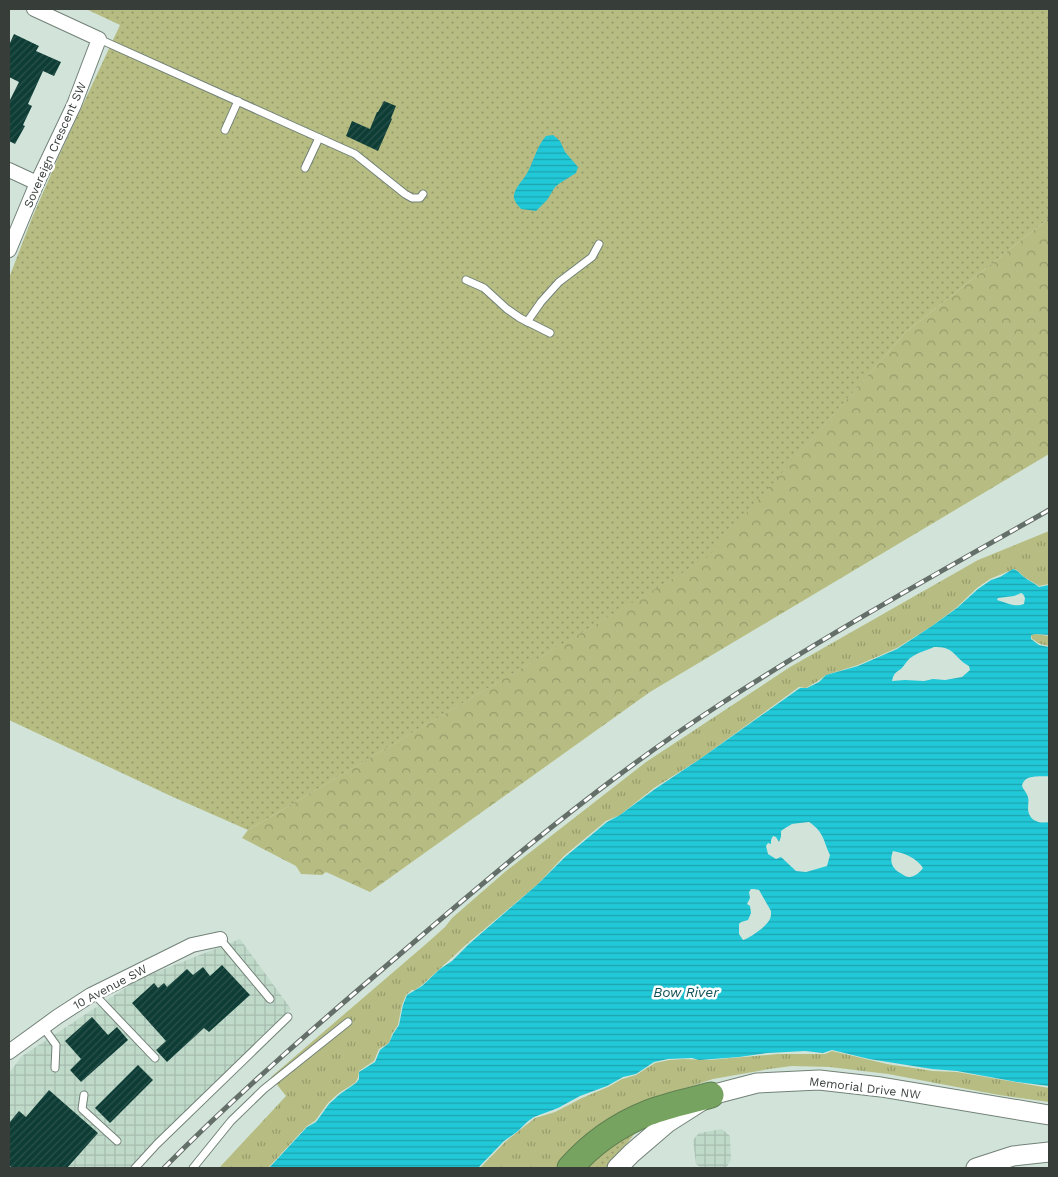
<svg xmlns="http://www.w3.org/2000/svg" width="1058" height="1177" viewBox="0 0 1058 1177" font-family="'Work Sans',sans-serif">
<defs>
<pattern id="industrial-grid" width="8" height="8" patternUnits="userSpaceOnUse" patternTransform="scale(1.25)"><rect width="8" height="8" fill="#c0daca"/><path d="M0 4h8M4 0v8" fill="none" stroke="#a6bcae"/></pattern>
<pattern id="grass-dots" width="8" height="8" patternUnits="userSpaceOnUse" patternTransform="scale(1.25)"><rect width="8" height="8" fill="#b7bd82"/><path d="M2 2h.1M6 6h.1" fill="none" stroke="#969b6b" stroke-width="1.8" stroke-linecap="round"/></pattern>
<pattern id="forest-crowns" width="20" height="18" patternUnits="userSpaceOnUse" patternTransform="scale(1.25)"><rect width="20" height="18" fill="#b7bd82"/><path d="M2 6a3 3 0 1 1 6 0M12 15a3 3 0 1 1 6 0" fill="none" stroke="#969b6b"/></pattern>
<pattern id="park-tufts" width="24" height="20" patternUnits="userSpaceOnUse" patternTransform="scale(1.25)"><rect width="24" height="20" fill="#b7bd82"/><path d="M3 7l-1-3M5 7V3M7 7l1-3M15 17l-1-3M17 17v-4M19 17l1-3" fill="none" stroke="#969b6b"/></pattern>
<pattern id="water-rules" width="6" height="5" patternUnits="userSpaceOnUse" patternTransform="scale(1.25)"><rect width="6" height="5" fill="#21c8d8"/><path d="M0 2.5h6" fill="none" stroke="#1ea4b0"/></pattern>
<pattern id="building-hatch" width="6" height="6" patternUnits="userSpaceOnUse" patternTransform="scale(1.25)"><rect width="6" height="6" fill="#0e3d36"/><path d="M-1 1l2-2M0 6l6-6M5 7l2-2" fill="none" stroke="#29514b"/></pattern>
</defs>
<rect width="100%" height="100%" fill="#d2e4d9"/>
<!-- industrial -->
<g fill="url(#industrial-grid)">
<polygon points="240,939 291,1009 133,1168 9,1168 9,1073 22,1056 139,979"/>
<polygon points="722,1129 730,1136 731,1160 726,1168 701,1168 696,1164 693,1140 699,1133"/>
</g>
<!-- grass -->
<g fill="url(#grass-dots)">
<polygon points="86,9 1049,9 1049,218 906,332 707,559 248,830 173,797 9,720 9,278 32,218 58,158 120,25"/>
<polygon points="646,1119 608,1168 580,1168"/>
</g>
<!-- forest -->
<polygon fill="url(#forest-crowns)" points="1049,218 1049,454 650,692 370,892 326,872 322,875 301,874 296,866 242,838 248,830 706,559 906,332"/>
<!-- park -->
<g fill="url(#park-tufts)">
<path d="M 1049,531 L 1049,584 L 1039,586 C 1034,583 1029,580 1024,577 C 1020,573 1019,571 1014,569 L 990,579 L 977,588 L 956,608 L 932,626 L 897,648 L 858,665 L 826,675 L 818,681 L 806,688 L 799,687 L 700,759 L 654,788 L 620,815 L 606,821 L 564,856 L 538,884 L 468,943 L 422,985 L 415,990 L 412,990 L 406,995 L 402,1005 L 398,1025 L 392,1034 L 389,1043 L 379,1049 L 374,1061 L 359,1071 L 358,1078 L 355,1083 L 339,1093 L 328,1103 L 315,1121 L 307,1126 L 268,1168 L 219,1168 L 286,1096 L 271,1077 L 426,944 L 445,927 L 452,918 L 506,871 L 646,762 L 790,667 L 978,560 Z"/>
<polygon points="1036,634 1049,636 1049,646 1040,644 1032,639 1031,635"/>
<polygon points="832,1051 887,1064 933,1071 957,1072 1049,1088 1049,1102 999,1095 888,1074 830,1067 792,1066 769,1069 713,1079 677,1091 564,1168 480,1168 505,1142 535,1118 555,1112 582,1098 608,1087 622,1079 636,1075 655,1063 669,1060 684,1059 709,1060 778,1054 825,1054"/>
</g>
<!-- water -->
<g fill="url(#water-rules)" fill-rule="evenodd">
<path d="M 553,135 L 560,141 L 565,152 L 578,167 L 576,173 L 560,183 L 555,187 L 547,200 L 536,211 L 521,209 C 518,205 513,201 514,195 C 515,188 522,181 526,175 C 534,162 536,147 546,136 Z"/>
<path d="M 1013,569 C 1019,571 1020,574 1024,577 C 1029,581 1034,583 1039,587 L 1049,585 L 1049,635 L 1036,634 L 1031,635 L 1031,639 L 1039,645 L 1049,647 L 1049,776 C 1039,777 1024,774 1022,786 C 1023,789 1027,793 1028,797 C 1029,801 1028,805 1028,809 C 1029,821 1039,824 1049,822 L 1049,1086 L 1017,1082 L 957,1071 L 932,1069 L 869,1059 L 832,1050 L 823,1053 L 805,1051 L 767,1053 L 739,1057 L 699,1060 L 692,1058 L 668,1059 L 654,1062 L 636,1074 L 623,1077 L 607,1086 L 580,1096 L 558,1108 L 534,1117 L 527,1122 L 518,1131 L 504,1141 L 478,1168 L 269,1168 L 307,1127 L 316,1122 L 329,1104 L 340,1094 L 356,1083 L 359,1079 L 359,1072 L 375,1062 L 380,1050 L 389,1043 L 393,1034 L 399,1025 L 403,1005 L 407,995 L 422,986 L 440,969 L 452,961 L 469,944 L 538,884 L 565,857 L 607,822 L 620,815 L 655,789 L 700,759 L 800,688 L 807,688 L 819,682 L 826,675 L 858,666 L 897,649 L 932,626 L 957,608 L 978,589 L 991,580 L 1000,577 ZM 1021,593 L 1023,594 L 1025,598 L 1024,604 C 1015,608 1005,602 997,600 L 998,598 L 1014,596 ZM 934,647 C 955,646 954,658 969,666 L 970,670 L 962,677 L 945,680 L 933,679 L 924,681 L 905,680 L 892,681 C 894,673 895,673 901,669 C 904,666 906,662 909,659 C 916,653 925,651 934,647 ZM 809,822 C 824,832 823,840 830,855 L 827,866 L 806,872 L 796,871 L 781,857 L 776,859 L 768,854 L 766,846 L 768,843 L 771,844 L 771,840 L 773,836 L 776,837 L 779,842 L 781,837 L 781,831 C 784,829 788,826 792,824 C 796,823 804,823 809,822 ZM 893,851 C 904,853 917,858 923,868 C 920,872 916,876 910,877 C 906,877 905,876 902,874 C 892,869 889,862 893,851 ZM 751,889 L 754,889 L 759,890 L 771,911 C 771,914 771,917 770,919 C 766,927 751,937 743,940 L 739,934 L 739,924 L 741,922 L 748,920 L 751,913 L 750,906 L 747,904 L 750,898 L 749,892 Z"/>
</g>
<!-- building -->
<g fill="url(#building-hatch)">
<polygon points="14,34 39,46 36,51 61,62 54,76 43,71 28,104 32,106 23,125 25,126 15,144 9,141 9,102 19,82 9,77 9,45"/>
<polygon points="384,101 396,106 391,118 392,119 378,151 346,136 352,121 370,129 377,112 378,112"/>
<polygon points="222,965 250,995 209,1032 204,1028 167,1062 156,1050 166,1041 132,1003 154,983 158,988 164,983 167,987 187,969 193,975 203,967 210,976"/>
<polygon points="92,1017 108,1035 117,1027 128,1040 81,1082 70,1070 81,1059 65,1041"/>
<polygon points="138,1065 153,1080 110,1123 95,1108"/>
<polygon points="49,1090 98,1133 67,1168 12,1168 9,1165 9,1123 19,1111 26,1117"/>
</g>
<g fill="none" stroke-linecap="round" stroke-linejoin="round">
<!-- lane casing -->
<g stroke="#728278" stroke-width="9">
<g id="lane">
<polyline points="99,39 355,154 405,194 412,198 420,198 423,194"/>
<polyline points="225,130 238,101"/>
<polyline points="305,168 319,138"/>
<polyline points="466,280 484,288 507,309 520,318 550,333"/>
<polyline points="527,322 541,302 559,282 592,257 599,244"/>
<polyline points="220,939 270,999"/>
<polyline points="94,994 155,1058"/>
<polyline points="43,1027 56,1045 55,1068"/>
<polyline points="84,1095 82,1109 117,1141"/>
<polyline points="135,1168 157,1144 288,1017"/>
<polyline points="193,1168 231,1121 264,1089 348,1022"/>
</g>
</g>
<!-- street casing -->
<g stroke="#728278" stroke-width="16">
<g id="street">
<polyline points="9,170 37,183"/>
<polyline points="9,250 37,183 74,105 99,39 34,9"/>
<polyline points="9,1052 57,1017 91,995 192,945 220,939"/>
</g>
</g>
<!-- secondary casing -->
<g stroke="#728278" stroke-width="21">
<g id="secondary">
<polyline points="617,1168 632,1153 667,1123 711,1095 757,1083 819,1080 881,1087 1049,1115"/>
<polyline points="976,1168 1013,1156 1049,1152"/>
</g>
</g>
<!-- highway casing -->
<g stroke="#608052" stroke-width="27">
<path id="highway" d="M 570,1168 C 591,1144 618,1125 648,1113 C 668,1105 690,1101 711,1095"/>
</g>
<!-- lane -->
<use href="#lane" stroke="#fff" stroke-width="7"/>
<!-- street -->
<use href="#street" stroke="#fff" stroke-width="14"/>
<!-- secondary -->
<use href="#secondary" stroke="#fff" stroke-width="19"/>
<!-- highway -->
<use href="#highway" stroke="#76a35f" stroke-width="25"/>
<!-- rail casing -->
<g stroke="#656f69" stroke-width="5">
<path id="rail" d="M 164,1168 C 238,1093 318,1024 399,955 C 501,867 605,779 719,705 C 826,635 938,573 1049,510"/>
</g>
<!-- rail -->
<use href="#rail" stroke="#fff" stroke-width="3" stroke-dasharray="9" stroke-linecap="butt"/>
</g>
<g text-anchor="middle" stroke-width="5" stroke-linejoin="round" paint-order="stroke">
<!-- street labels -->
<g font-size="12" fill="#373e3a" stroke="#fff">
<text transform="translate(55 145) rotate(-66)" y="4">Sovereign Crescent SW</text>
<text transform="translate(110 987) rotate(-28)" y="4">10 Avenue SW</text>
<text transform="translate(865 1088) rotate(7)" y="4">Memorial Drive NW</text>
</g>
<!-- water labels -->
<g font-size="14" font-style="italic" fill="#13535a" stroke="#fff">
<text x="686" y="997">Bow River</text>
</g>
</g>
<!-- border -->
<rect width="1058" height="1177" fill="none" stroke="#373e3a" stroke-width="20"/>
</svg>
